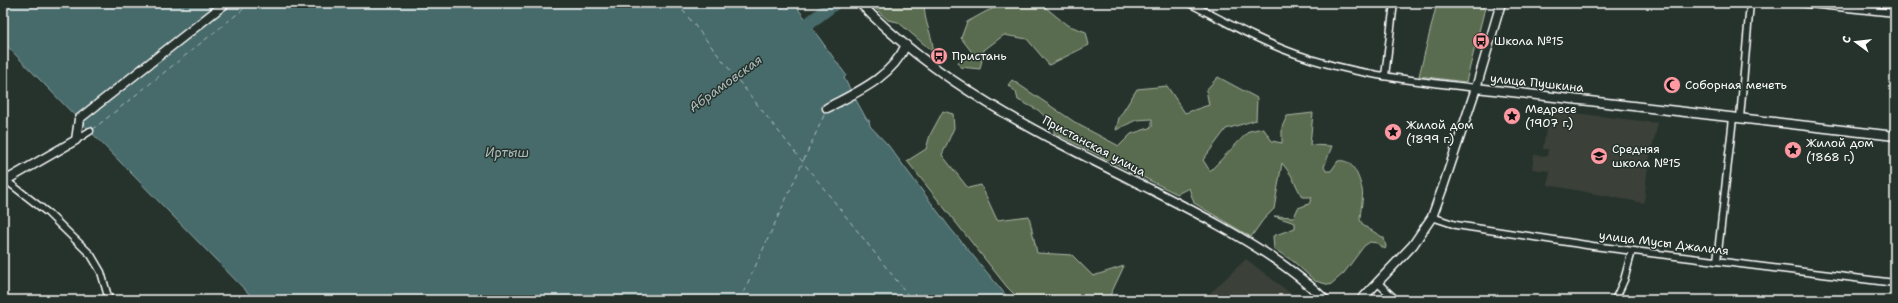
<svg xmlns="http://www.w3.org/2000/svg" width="1898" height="303" viewBox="0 0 1898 303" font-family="'Shantell Sans',sans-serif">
<rect width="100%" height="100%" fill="#26332d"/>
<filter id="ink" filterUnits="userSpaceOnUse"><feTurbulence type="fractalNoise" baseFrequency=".025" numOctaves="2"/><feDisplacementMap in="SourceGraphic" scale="8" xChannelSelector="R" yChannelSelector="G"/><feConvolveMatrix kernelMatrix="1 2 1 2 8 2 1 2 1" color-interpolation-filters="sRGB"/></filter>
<g filter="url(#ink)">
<!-- built -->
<g fill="#3b4139">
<polygon points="1549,110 1658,123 1648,165 1644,203 1548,185 1550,171 1532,169 1534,155 1547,156 1548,149 1543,149"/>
<polygon points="1246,259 1299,300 1203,300"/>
</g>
<!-- green -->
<g fill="#5a6c4f" stroke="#acb6a7">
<path d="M 869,3 L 925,3 C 922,21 934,35 933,52 L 898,22 L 888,20 Z"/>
<polygon points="1007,3 1040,3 1067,25 1086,32 1089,45 1049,65 1027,39 1004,35 984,50 980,69 960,67 958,62 974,55 961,38 967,22 987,11"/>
<polygon points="1437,3 1473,3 1485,8 1466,82 1419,76"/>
<path d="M 1218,77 L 1257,98 L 1256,120 L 1226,129 L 1203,160 L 1210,171 L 1249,131 L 1263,128 L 1272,141 L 1282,143 L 1282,127 L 1287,116 L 1313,113 L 1310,145 L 1332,146 L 1324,167 L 1326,171 L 1331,171 L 1338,161 C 1353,158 1359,177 1362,189 C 1364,198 1360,211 1360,220 L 1364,226 L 1384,238 L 1386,247 L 1385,249 L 1377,243 L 1370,242 L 1364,246 L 1344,273 L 1330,285 L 1315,281 L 1293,261 L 1274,249 L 1273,236 L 1295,228 L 1295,223 L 1274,216 L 1294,217 L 1298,208 L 1309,204 L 1312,197 L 1302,197 L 1291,175 L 1282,163 L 1274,209 L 1263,220 L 1251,237 L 1194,203 L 1189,188 L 1177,194 L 1054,133 L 1054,125 L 1038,110 L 1018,100 L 1016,92 L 1008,85 L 1012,80 L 1079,125 L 1119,146 L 1131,134 L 1152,127 L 1152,119 L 1136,120 L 1116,130 L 1119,118 L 1137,89 L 1167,86 L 1185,113 L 1209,105 L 1206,90 Z"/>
<polygon points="943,111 953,114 954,128 942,155 968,188 981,185 997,220 1029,216 1037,253 1072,255 1093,276 1124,266 1108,300 1020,300 1007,287 907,161 926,149 930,135"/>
</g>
<!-- water -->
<polygon fill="#466a6b" stroke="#90a6a6" points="3,3 794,3 846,75 844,78 867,120 869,120 870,126 888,145 950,228 1010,300 255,300 3,42"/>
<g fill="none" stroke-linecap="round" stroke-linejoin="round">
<!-- river -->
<polyline stroke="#466a6b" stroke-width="13" points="796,33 834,4"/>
<!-- ferry -->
<g stroke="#acbcbc" stroke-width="1" stroke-dasharray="5 4" stroke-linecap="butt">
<polyline points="677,3 912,300"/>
<polyline points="92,130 251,3"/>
<polyline points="740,300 826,111"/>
</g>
<!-- minor casing -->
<g stroke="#fff" stroke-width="9">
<g id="minor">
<path d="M 1189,3 C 1224,21 1259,41 1296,54 C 1353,75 1416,81 1476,88"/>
<polyline points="1800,3 1895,13"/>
<polyline points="1385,76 1394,3"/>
<polyline points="1740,118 1750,3"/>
<polyline points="76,140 90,131"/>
<polyline points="3,178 48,213 91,255 101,272 109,300"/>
<polyline points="1432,217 1456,225 1593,246 1895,283"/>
<polyline points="1717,261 1733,118"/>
<polyline points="1378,283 1396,300"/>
<polyline points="1615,300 1624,280 1632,251"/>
</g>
</g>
<!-- tertiary casing -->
<g stroke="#fff" stroke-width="11">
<g id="tertiary">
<path d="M 860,3 C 940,87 1050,139 1152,190 C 1197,213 1242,236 1283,265 C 1298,276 1313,287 1325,300"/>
<polyline points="1476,88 1895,136"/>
<path d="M 827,108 C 857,92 891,78 906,45"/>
<polyline points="3,182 76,140 79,119 226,3"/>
<polyline points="1361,300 1413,245 1432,217 1443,187 1476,88 1501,3"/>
</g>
</g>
<!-- minor -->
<use href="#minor" stroke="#26332d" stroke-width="6"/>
<!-- tertiary -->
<use href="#tertiary" stroke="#26332d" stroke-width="8"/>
</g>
</g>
<!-- icons -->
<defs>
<g id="bus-disc" transform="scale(0.9)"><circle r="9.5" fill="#ff9aa2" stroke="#26332d"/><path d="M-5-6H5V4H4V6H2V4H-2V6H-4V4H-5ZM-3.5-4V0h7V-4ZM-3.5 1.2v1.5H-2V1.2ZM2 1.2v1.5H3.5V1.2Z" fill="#111"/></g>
<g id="mosque-disc" transform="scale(0.9)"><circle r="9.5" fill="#ff9aa2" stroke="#26332d"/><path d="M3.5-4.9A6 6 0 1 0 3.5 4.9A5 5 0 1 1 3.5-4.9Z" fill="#111"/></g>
<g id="sight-disc" transform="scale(0.9)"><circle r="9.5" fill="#ff9aa2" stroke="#26332d"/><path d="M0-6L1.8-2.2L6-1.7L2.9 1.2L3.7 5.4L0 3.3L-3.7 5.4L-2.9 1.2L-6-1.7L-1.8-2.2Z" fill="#111"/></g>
<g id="school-disc" transform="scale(0.9)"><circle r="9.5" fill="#ff9aa2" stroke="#26332d"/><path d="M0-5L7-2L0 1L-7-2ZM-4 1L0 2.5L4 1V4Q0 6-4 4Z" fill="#111"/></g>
</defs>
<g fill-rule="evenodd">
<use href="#bus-disc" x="1481" y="41"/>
<use href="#bus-disc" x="939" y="56"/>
<use href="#mosque-disc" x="1672" y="85"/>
<use href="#sight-disc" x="1512" y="116"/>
<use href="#sight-disc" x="1393" y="132"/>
<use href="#sight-disc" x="1793" y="150"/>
<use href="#school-disc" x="1599" y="156"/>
</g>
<g text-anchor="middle" stroke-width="3" stroke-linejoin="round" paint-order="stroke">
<!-- poi labels -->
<g font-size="12" fill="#fff" stroke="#26332d" text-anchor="start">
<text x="1494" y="45">Школа №15</text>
<text x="952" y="60">Пристань</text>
<text x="1685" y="89">Соборная мечеть</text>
<text x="1525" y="113">Медресе<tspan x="1525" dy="14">(1907 г.)</tspan></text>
<text x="1406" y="129">Жилой дом<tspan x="1406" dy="14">(1899 г.)</tspan></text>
<text x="1806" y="147">Жилой дом<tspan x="1806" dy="14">(1868 г.)</tspan></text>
<text x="1612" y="153">Средняя<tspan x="1612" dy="14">школа №15</tspan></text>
</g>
<!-- street labels -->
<g font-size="12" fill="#fff" stroke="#26332d">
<text transform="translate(1537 83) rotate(6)" y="4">улица Пушкина</text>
<text transform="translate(1094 146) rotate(28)" y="4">Пристанская улица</text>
<text transform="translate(1664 243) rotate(7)" y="4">улица Мусы Джалиля</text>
</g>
<!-- water labels -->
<g font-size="13" font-style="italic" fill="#acbcbc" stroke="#26332d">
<text transform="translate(725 83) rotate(-36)" y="5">Абрамовская</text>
<text x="507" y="157">Иртыш</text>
</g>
</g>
<!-- margin -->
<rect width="1898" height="303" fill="none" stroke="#26332d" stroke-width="16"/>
<rect x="8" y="8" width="1882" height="287" fill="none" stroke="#fff" stroke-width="1.5" filter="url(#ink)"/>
<!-- north arrow -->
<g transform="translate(1856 42) rotate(285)" stroke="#26332d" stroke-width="3" paint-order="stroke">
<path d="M0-3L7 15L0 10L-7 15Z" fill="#ffffff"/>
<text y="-6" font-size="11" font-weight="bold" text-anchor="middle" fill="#ffffff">С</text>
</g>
</svg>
